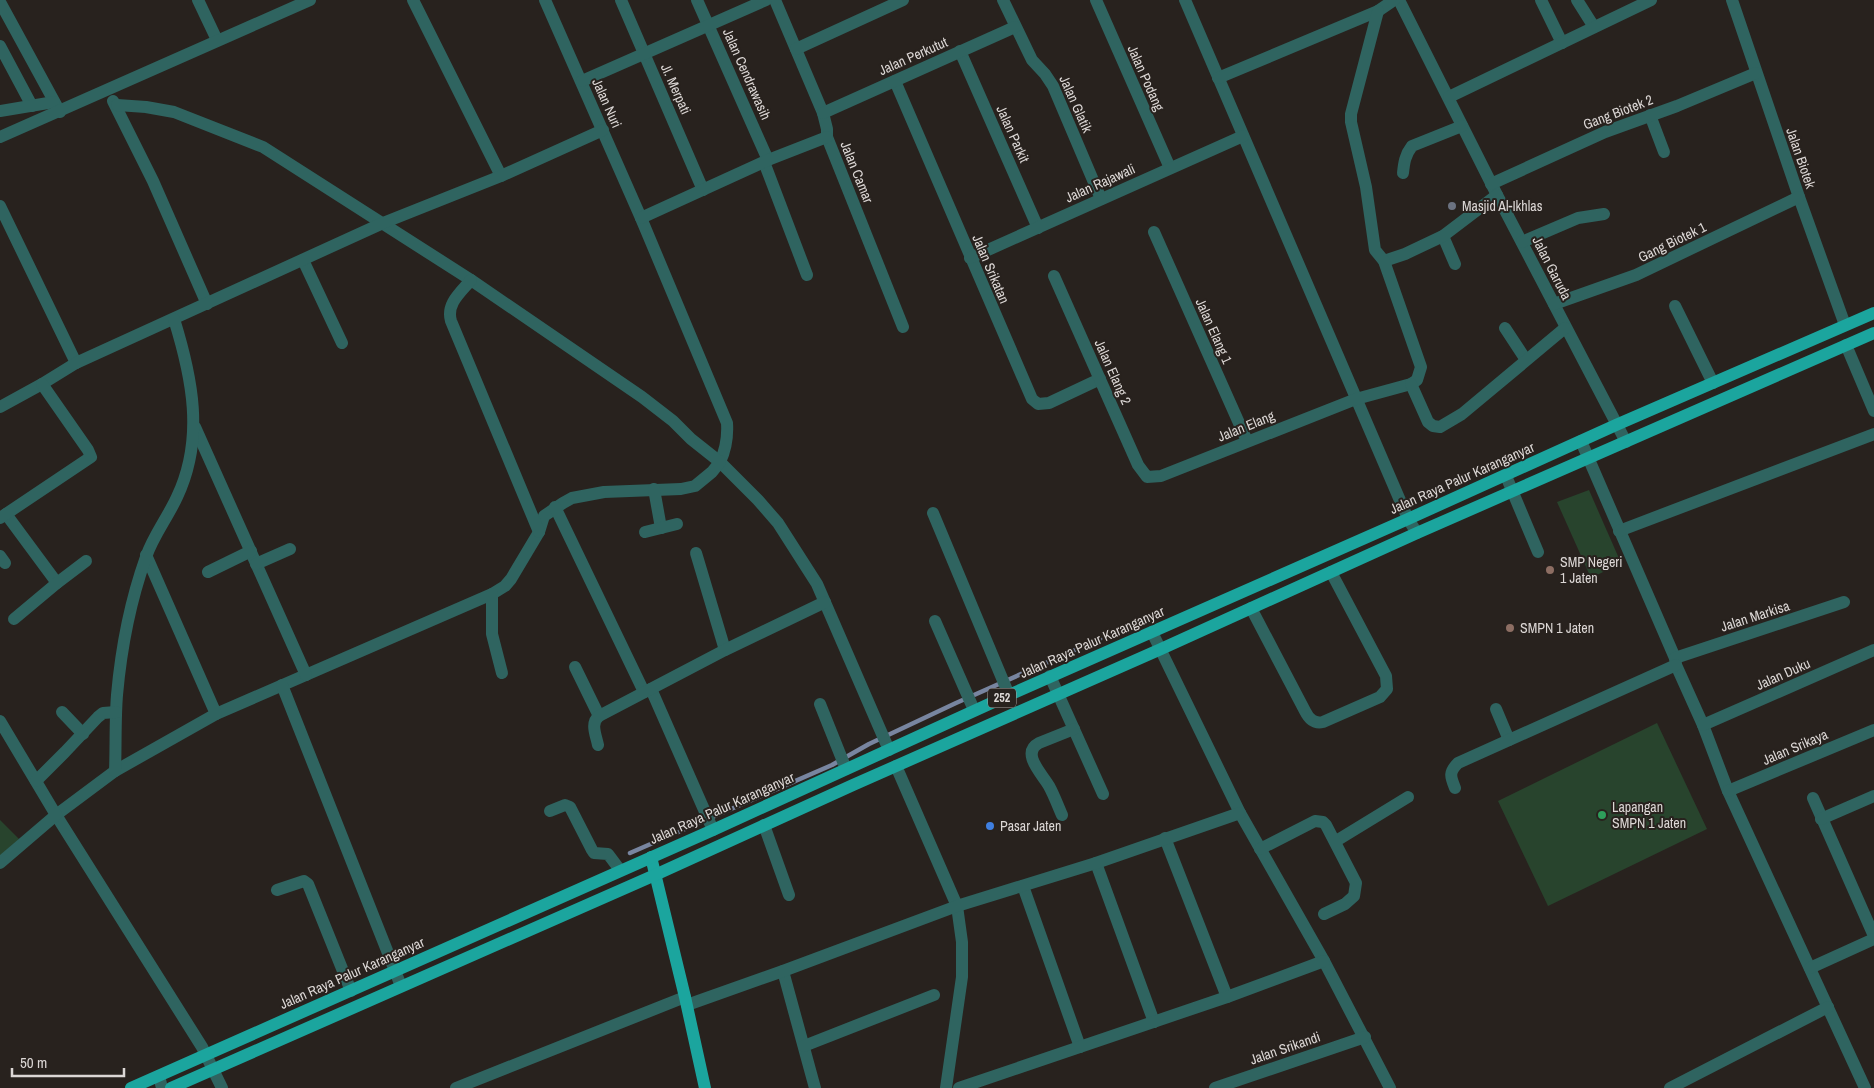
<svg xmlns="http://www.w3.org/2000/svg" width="1874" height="1088" viewBox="0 0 1874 1088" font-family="'Archivo Narrow',sans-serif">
<rect width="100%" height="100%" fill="#28221e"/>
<!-- green -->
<g fill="#28442d">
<polygon points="1589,490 1621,563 1591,578 1557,502"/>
<polygon points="1657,723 1707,829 1548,906 1498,801"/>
<polygon points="0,820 19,839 0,856"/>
</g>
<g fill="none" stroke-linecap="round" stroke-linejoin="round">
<!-- stream -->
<polyline stroke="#7885a0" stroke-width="4.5" points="630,853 832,765 869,744 956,703 1100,639"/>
<!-- minor -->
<g stroke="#2f6460" stroke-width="12">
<polyline points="198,0 217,40"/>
<polyline points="413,0 501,176"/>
<path d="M 545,0 L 641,218 L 727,423 C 728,438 726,449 720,462 L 758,500 L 778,523 L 817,584 L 889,750"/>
<polyline points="621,0 703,190"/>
<polyline points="697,0 768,160"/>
<polyline points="775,0 823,113 827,129 827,137 903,327"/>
<polyline points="1003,0 1032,60 1045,74 1053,86 1101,199"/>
<polyline points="1096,0 1170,168"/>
<polyline points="1185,0 1408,519 1417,533"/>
<polyline points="1399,0 1497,195 1626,442"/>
<polyline points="1541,0 1562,43"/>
<polyline points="1577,0 1594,27"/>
<polyline points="1732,0 1799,197 1845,325"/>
<polyline points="0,2 60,112"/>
<polyline points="0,46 32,106"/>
<polyline points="796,49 903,0"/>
<polyline points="960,51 1038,228"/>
<polyline points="1218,78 1378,11 1394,0"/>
<polyline points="582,81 766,0"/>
<polyline points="895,81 1032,399 1038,404 1049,403 1100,379"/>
<polyline points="1449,97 1651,0"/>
<polyline points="113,101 153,181 207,304"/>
<polyline points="117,105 146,107 174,112 263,147 471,280 642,397 673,421 691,439 720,462 712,472 695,486 681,489 604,492 572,498 563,503 544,516 539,532 511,579 505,586 492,594 216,714"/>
<polyline points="0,111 54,102"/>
<polyline points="823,113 1015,27"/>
<polyline points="1650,115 1664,152"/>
<polyline points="0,137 310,0"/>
<polyline points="764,162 807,275"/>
<path d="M 1403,173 C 1404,163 1405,155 1412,146 L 1462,126"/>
<polyline points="1491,184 1605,132 1677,106 1756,73"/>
<polyline points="0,206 76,363"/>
<polyline points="641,218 768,160 827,137"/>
<polyline points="1154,232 1247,441"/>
<polyline points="1443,236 1455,264"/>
<polyline points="1522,242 1578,218 1604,214"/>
<polyline points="970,258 1243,136"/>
<polyline points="303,260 342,343"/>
<polyline points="1384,261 1405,254 1443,236 1497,195"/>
<polyline points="1054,276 1138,465 1147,477 1161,476 1356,399 1411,384 1417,380 1421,367 1384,261 1375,250 1366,187 1351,122 1351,114 1378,11"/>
<path d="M 471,280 C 460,293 446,304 451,321 L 539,532"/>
<polyline points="1554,304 1636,275 1799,197"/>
<polyline points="1675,306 1713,383"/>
<polyline points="1505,328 1526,360"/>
<polyline points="1846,345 1874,411"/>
<polyline points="1411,384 1428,422 1433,426 1440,427 1462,414 1565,328"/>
<polyline points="0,407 42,384 76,363 383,223 501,176 603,130"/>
<polyline points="195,427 306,675"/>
<polyline points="1581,441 1675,658 1676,665 1703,725 1728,791 1865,1088"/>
<polyline points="1506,476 1538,552"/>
<polyline points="654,489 661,528"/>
<polyline points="555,507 644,692"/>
<polyline points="933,513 1009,695"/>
<polyline points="6,514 57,583"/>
<polyline points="0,518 91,457 88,450 42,384"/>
<polyline points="1619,531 1874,434"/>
<polyline points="645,532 677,524"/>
<polyline points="696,553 725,650"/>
<polyline points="146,555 216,714 115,771 56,815 202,1047 222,1088"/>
<polyline points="0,556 5,563"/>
<polyline points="256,564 290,549"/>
<polyline points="208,572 251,551"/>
<polyline points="492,594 492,634 502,673"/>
<path d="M 1251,608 L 1305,711 C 1309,719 1314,724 1323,722 L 1380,697 L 1387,689 L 1386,676 L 1331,572"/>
<polyline points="14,619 57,583 86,561"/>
<polyline points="935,621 974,710"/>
<polyline points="1152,632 1240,813 1324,961 1390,1088"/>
<polyline points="1675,658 1844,602"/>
<polyline points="575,667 599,716"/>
<polyline points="1050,676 1103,794"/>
<polyline points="282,685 401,986"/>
<polyline points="651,689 713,830"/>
<polyline points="820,704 846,769"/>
<polyline points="1496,709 1509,740"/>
<polyline points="62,712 83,734"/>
<polyline points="0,721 56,815 0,863"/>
<polyline points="1703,725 1874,650"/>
<path d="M 598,745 C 596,735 590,723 599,716 L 725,650 L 825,602"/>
<polyline points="896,766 957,906 962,942 962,977 946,1088"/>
<path d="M 115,771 C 116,746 115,720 117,695 C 121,650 131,599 146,557 C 153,536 168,517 177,497 C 205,438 192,377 174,319"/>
<polyline points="36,781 65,752 98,717 103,713 116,712"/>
<path d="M 1455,788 C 1450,776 1449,772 1458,763 L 1676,665"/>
<polyline points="1728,791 1874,730"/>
<polyline points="1813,798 1874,936"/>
<polyline points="550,811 565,805 570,807 592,850 594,853 608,854 620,870"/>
<path d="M 1062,815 C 1058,806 1054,795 1049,786 C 1043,775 1020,753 1039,743 L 1074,729"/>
<polyline points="1821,819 1874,796"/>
<polyline points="764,825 789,895"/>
<polyline points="1165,838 1227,997"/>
<polyline points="1336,841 1408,797"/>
<polyline points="1260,849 1315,821 1323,822 1326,825 1356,883 1354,896 1345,904 1324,914"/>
<polyline points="1096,863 1154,1022"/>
<polyline points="1023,886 1080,1047"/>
<polyline points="277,890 304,881 308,884 351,991"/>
<polyline points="1810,968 1874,939"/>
<polyline points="783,971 815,1088"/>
<polyline points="687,1005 783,971 957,906 1096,863 1240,813"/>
<polyline points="804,1046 934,995"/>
<polyline points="159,1076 162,1088"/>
<polyline points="456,1088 685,997"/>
<polyline points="959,1088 1227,997 1324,961"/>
<polyline points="1215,1088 1365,1037"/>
<polyline points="1670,1088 1828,1007"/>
</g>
<!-- major -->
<g stroke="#1ba59e" stroke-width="12">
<polyline points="651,857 685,997 705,1088"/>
<polyline points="131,1088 713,830 1009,695 1408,519 1616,425 1874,313"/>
<polyline points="171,1088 655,875 853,785 1161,649 1417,533 1874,333"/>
</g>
</g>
<!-- markers -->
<circle fill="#6b7280" stroke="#28221e" stroke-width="2" cx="1452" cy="206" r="5"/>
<g fill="#8d6e63" stroke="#28221e" stroke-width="2">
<circle cx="1550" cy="570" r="5"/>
<circle cx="1510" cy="628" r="5"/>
</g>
<circle fill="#2e9e5b" stroke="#28221e" stroke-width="2" cx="1602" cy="815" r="5"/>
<circle fill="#3f7fe0" stroke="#28221e" stroke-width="2" cx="990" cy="826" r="5"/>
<g text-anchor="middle" stroke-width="4" stroke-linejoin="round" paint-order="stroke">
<!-- shield labels -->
<rect fill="#28221e" stroke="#a6a19e" stroke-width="1" x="988" y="688.5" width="28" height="19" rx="4"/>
<g font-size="12" font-weight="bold" fill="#dcd7d5">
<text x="1002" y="702">252</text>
</g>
<!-- street labels -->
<g font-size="14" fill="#dcd7d5" stroke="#28221e">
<text transform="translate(913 56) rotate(-24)" y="5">Jalan Perkutut</text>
<text transform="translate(747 74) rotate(66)" y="5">Jalan Cendrawasih</text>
<text transform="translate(1146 78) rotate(66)" y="5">Jalan Podang</text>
<text transform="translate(676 89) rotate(66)" y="5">Jl. Merpati</text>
<text transform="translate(607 103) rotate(66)" y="5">Jalan Nuri</text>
<text transform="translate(1076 104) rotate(66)" y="5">Jalan Glatik</text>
<text transform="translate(1618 112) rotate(-21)" y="5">Gang Biotek 2</text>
<text transform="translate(1013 134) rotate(66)" y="5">Jalan Parkit</text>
<text transform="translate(1801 158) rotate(71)" y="5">Jalan Biotek</text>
<text transform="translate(857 172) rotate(68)" y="5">Jalan Camar</text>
<text transform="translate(1100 183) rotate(-24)" y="5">Jalan Rajawali</text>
<text transform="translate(1672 242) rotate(-26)" y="5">Gang Biotek 1</text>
<text transform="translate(1552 268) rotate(63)" y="5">Jalan Garuda</text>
<text transform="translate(991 269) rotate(67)" y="5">Jalan Srikatan</text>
<text transform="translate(1214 331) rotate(66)" y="5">Jalan Elang 1</text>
<text transform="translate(1113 372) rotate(66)" y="5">Jalan Elang 2</text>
<text transform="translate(1246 426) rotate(-22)" y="5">Jalan Elang</text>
<text transform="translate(1462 478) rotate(-24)" y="5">Jalan Raya Palur Karanganyar</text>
<text transform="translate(1755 616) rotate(-18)" y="5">Jalan Markisa</text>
<text transform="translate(1092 642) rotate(-24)" y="5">Jalan Raya Palur Karanganyar</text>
<text transform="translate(1783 674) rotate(-24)" y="5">Jalan Duku</text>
<text transform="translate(1795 747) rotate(-23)" y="5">Jalan Srikaya</text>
<text transform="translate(722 808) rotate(-24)" y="5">Jalan Raya Palur Karanganyar</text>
<text transform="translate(352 973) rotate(-24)" y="5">Jalan Raya Palur Karanganyar</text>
<text transform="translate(1285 1048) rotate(-19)" y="5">Jalan Srikandi</text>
</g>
<!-- poi labels -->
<g font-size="14" fill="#dcd7d5" stroke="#28221e" text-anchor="start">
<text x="1462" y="211">Masjid Al-Ikhlas</text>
<text x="1560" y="567">SMP Negeri<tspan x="1560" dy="16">1 Jaten</tspan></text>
<text x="1520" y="633">SMPN 1 Jaten</text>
<text x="1612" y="812">Lapangan<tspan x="1612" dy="16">SMPN 1 Jaten</tspan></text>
<text x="1000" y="831">Pasar Jaten</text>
</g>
</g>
<!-- scale -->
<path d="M12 1068v8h112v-8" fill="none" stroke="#dcd7d5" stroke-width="2.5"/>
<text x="20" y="1068" font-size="15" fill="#dcd7d5" stroke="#28221e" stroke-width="4" paint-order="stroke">50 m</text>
</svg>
